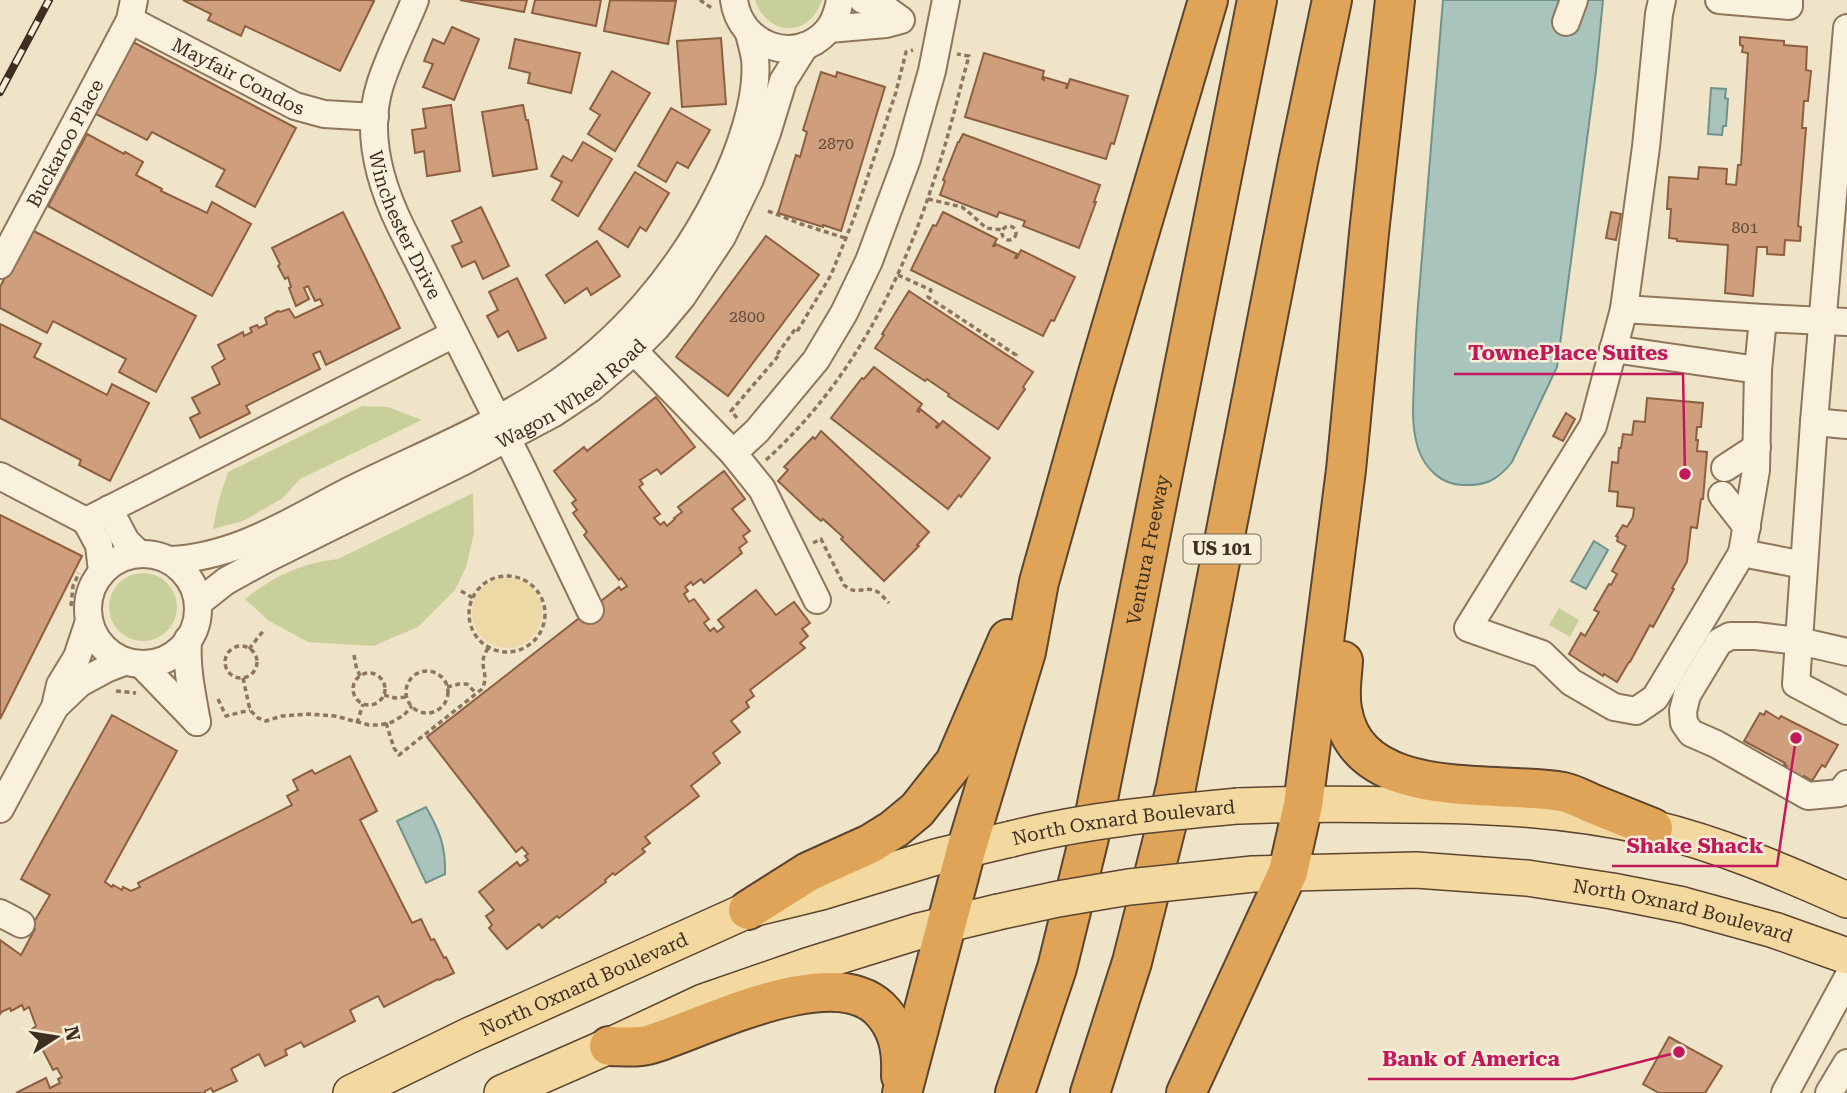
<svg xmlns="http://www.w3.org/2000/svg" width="1847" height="1093" viewBox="0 0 1847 1093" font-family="'Roboto Serif',serif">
<rect width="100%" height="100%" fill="#f0e4c8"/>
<!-- green -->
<g fill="#c9cf9b">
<path d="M 755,0 L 822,0 C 810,38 767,37 755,0 Z"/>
<polygon points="362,406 388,407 422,420 300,479 283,498 243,521 213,529 218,503 228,472"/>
<path d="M 473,493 L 474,533 L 466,567 L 455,590 L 418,627 L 373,646 L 308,642 L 269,621 L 245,599 C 276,575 299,564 338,559 Z"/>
<circle cx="143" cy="607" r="34"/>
<polygon points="1559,608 1579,620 1570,637 1549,625"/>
</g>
<!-- sand -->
<circle fill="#ecd9a5" cx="507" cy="613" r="35"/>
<!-- water -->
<g fill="#a9c4bc" stroke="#6f938a" stroke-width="2">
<path d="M 1443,0 L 1603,0 L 1596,71 L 1557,367 L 1512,462 C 1497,481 1485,486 1462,485 C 1441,484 1426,469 1419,451 C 1411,428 1413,406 1414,382 C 1415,348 1417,315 1420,281 C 1428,188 1435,94 1443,0 Z"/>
<polygon points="1711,88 1726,89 1725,98 1728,99 1726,126 1723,126 1722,135 1708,134"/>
<polygon points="1594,541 1608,550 1586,589 1571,581"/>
<path d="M 426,807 C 439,830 446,846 445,874 L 426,883 L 397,821 Z"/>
</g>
<!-- building -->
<g fill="#cf9f7d" stroke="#8d5f41" stroke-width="2">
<polygon points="183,0 371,0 374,1 340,71 245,26 241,36 208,20 211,14"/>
<polygon points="460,0 527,0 524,12"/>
<polygon points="535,0 601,0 596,26 532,13"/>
<polygon points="610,0 676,1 668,44 604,31"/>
<polygon points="452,27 479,39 454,100 423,87 433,64 424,61 433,39 444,44"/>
<polygon points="1740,37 1784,41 1784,45 1807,47 1806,70 1811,71 1808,101 1804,101 1802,128 1806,128 1798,226 1801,227 1800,241 1785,240 1784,255 1767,254 1767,247 1757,247 1753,296 1725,293 1728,245 1677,241 1677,239 1669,238 1671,209 1667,209 1669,177 1698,179 1699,167 1727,169 1726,184 1736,185 1738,165 1741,165 1748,53 1742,52 1743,46 1740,45"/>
<polygon points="721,38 726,104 682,107 677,41"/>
<polygon points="515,39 580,53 571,93 528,83 530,73 509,68"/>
<polygon points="131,41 296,128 255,207 216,186 225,170 152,132 147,140 94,113"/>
<polygon points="984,53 1044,71 1042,79 1044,80 1044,77 1067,84 1066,88 1067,88 1070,79 1128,96 1114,144 1111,143 1106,159 965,117"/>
<polygon points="612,71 650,93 615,151 588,134 600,115 590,109"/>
<polygon points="821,72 836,77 837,72 885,87 841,231 823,225 823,227 778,213 796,155 800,157 807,132 803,130"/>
<polygon points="451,105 460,171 427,176 424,151 415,153 412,130 426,128 423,109"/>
<polygon points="523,105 526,120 528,120 537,169 493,176 482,112"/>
<polygon points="671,108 710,130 688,168 677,162 666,182 638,166"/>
<polygon points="87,134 124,154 125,152 143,162 136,175 162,189 161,191 207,213 212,202 251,224 212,296 48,206"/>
<polygon points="963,134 1100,185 1094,202 1096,202 1079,248 1023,226 1025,221 999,212 997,217 940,195 945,181 943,180 958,142 959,142"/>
<polygon points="583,142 612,159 578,216 552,200 562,182 551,176 563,156 572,161"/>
<polygon points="635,172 669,193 646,231 640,227 628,247 599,229"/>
<polygon points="481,207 509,266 483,279 475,261 462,267 452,246 462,242 452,221"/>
<polygon points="343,212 400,328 326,365 320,351 313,354 320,369 246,406 250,413 200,438 190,418 200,413 192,398 220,384 212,367 225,359 218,345 243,332 244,336 252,332 250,328 257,325 259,328 267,324 265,318 278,311 280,312 289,309 295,318 323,305 320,299 315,301 308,286 304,288 309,299 296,306 289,288 291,287 288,277 285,279 278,266 280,264 272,248"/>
<polygon points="943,212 997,239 993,246 995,246 996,244 1017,254 1015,258 1017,258 1021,250 1075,277 1054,321 1051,320 1043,336 911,270 933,225 936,226"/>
<polygon points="1611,212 1621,214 1616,240 1606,238"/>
<polygon points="30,229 196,316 156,392 119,372 126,359 53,321 47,333 0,308 0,287"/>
<polygon points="766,236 819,275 728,396 676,357"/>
<polygon points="597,241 620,276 591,295 587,288 565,303 546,275"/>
<polygon points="517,278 546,338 518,351 508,331 498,337 487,316 498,310 489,292"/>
<polygon points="909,291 1033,372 1023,387 1025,389 998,429 948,396 949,394 927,379 925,381 875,348 884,335 882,334"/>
<polygon points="0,324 41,344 34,357 107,395 112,384 149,403 110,481 79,465 81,460 0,418"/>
<polygon points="874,367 922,404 917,411 919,412 920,409 939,424 936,427 937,428 943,421 990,458 961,497 959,495 948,509 831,418 862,378 864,379"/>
<polygon points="656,397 695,447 661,474 657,469 640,480 643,484 639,487 660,514 654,518 660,525 664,522 667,526 675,519 674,518 682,512 678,507 724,471 745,499 732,509 750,531 743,536 747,542 739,548 742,553 704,583 701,579 693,585 691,582 685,587 688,591 684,594 689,602 694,599 709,619 704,623 710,631 714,628 717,632 724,627 718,620 756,590 776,615 794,602 810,623 802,629 808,636 800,643 805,648 750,690 754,696 746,702 749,707 731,721 740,732 713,753 720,763 691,786 699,796 645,837 650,843 642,849 645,852 615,875 613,873 605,880 606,882 559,918 557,916 542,928 539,924 507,949 489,928 492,925 486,916 494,910 479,892 517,862 520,866 528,860 525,856 528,854 522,847 516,852 427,737 619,587 621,590 627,586 621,578 619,580 584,535 587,532 573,513 577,510 572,503 576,500 554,471 584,447 587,451"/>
<polygon points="1647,398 1703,403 1701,427 1697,427 1696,440 1698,440 1697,451 1707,452 1703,499 1701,499 1697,528 1691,527 1687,562 1672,588 1674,589 1653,627 1650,625 1630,662 1629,662 1617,682 1604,674 1603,676 1569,654 1581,633 1585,636 1599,612 1594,610 1609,584 1611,585 1617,574 1612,571 1626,546 1617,541 1618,537 1616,536 1623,525 1627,527 1633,517 1634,508 1617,506 1618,492 1609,491 1612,462 1618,463 1619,448 1621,448 1623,434 1632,435 1634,421 1645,422"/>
<polygon points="1566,413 1575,419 1563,441 1553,436"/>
<polygon points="821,431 929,532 917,545 919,546 884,581 841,539 843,537 823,519 821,521 814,515 778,481 788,470 784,467 813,437 815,439"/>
<polygon points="0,515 82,556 0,719"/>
<polygon points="1766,711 1779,719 1781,716 1838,745 1825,767 1822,765 1812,781 1804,776 1801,782 1783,772 1787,766 1784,765 1785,763 1744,741 1760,713 1764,715"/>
<polygon points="112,715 177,751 105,882 112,887 113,885 122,890 123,887 131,891 140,887 138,883 292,805 287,796 298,790 293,780 312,770 315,774 350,756 377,811 360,820 412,923 421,919 431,940 434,939 444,958 446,957 454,973 439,980 438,979 384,1007 378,996 350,1010 355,1021 304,1047 301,1042 285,1050 287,1055 265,1066 259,1054 231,1069 237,1081 213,1092 211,1088 205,1091 205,1093 16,1093 46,1078 50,1088 60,1083 58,1079 62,1077 57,1068 53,1070 32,1029 36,1026 29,1007 24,1010 22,1005 11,1011 10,1008 1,1012 0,1015 0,940 21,955 35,929 31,927 50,895 21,879"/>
<polygon points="1669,1037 1722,1066 1705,1093 1659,1093 1643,1084"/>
</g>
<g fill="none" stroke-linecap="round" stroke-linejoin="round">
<!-- minor casing -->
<g stroke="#8d765c" stroke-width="30">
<g id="minor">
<path id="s1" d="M 415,0 C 404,28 389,56 380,85 C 365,133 380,184 401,227 L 523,470 L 590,610"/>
<path d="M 734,0 C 740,46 796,67 828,30 C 835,21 838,11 840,0"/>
<polyline points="1719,0 1789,6 1789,0"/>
<path id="s2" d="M 130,20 L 295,106 L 324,114 L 375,117"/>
<polyline points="1566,22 1574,0"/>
<polyline points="1847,28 1814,422 1796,684 1847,711"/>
<polyline points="829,29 886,24 901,20 883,7 863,0"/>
<path id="s3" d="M 0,265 L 130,20 L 134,0"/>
<polyline points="1624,309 1646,147 1659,14 1662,0"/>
<polyline points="1763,318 1624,309 1593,426 1468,628 1542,654 1571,682 1614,707 1636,711 1655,698 1742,553 1804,565"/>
<polyline points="1613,349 1758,370 1756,470 1742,553"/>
<polyline points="634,351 733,453 762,489 817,600"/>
<polyline points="1758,370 1763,318 1847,322"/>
<polyline points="1814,422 1847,425"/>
<polyline points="733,453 757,431 816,360 844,313 869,261 907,159 932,71 946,0"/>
<polyline points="1725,468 1757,447"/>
<polyline points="0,476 86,521"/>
<polyline points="1722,495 1747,527"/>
<polyline points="109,509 126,541 139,554"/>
<polyline points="86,521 454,334"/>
<polyline points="86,521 99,545 102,571"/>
<circle cx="143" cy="609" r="55"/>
<path d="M 170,560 C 239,557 295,518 355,488 C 418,457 485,430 544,392 C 620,343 680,272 720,191 C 738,156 759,99 755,59 C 754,51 751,42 749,33"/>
<path id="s4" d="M 198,603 L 226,581 L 266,559 L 464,461 L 554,413 L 590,389 L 623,361 L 656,328 L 682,297 L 722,237 L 750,179 L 767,133 L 783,81 L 805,46"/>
<path d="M 188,639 C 186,668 192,694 197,722"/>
<polyline points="1847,652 1799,641 1756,636 1730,636 1719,642 1687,695 1683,711 1684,723 1691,733 1716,744 1808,796 1840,793 1847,784"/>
<polyline points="141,664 197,722"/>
<polyline points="58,704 80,683 106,669 124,662"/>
<polyline points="0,809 55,707 60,685 77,657 89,621"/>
<polyline points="0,913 21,924"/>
<polyline points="1785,1093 1847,979"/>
<polyline points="1829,1093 1847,1063"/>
</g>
</g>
<!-- major casing -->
<g stroke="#5b4430" stroke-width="38">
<g id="major">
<path d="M 1238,806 C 1293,804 1348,804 1403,805 C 1487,805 1570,809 1652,828 C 1719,844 1784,872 1847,900"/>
<path id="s5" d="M 1225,877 L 1253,874 L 1416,870 L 1527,878 L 1612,891 L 1683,905 L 1774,930 L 1847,956"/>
<path id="s6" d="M 351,1093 L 468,1036 L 748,910 L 821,892 L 939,856 L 1011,839"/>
<polyline points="502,1093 609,1046 703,1002 807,966 919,931 998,912"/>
</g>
</g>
<!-- highway casing -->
<g stroke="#5b4430" stroke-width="42">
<g id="highway">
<path d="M 1343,661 C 1342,677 1339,693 1342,709 C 1357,804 1495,780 1563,792 C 1573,794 1584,800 1593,804 C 1613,812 1633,820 1653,828"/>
<polyline points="748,910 808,872 870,844 894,829 917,810 955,762 1008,639"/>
<path d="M 609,1046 C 622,1046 639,1048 651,1044 C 706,1027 830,962 879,1008 C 899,1028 902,1050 901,1076"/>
<polyline points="902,1093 966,850 1026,652 1039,582 1095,383 1208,0"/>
<path id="s7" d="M 1015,1093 L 1057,968 L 1096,809 L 1257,0"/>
<polyline points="1090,1093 1132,962 1176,787 1298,162 1332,0"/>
<polyline points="1186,1093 1288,872 1303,805 1346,470 1369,233 1395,0"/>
</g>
</g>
<!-- path -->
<g stroke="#8d765c" stroke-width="3.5" stroke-dasharray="5 3.5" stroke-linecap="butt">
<polyline points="700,0 713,9"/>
<polyline points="928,199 962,207 972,215 986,228 1003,230"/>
<polyline points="768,211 801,224 845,238"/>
<circle cx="1009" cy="233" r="7"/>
<polyline points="898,275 931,290 928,297 1016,355 1013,359"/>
<polyline points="737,418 731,411 780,354 778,353 796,328 798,330 831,275 854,218 896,92 906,52 913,50"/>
<path d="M 766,460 C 852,382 901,283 936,174 C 949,136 958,95 969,56 L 957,54"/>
<path d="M 813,543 L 821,539 L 844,585 C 857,596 861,587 874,590 C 880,592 884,598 889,603"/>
<circle cx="507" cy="614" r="38"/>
<polyline points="461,591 473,598"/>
<polyline points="71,606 73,586 79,573"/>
<circle cx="241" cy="662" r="16"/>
<polyline points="249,649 264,630"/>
<polyline points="354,655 356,666 360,676"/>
<circle cx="427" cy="692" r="21"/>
<circle cx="369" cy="689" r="16"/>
<polyline points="243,678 250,710 258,718 266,721 282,716 308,714 335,716 369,725 380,725 392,722 404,715 412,706"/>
<polyline points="447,687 459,684 467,684 476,693"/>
<polyline points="116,691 136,693"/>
<polyline points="384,695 395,698 407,697"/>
<polyline points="218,699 226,716 250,710"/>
<polyline points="357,723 363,704"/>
<path d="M 386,723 L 394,748 L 399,755 L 482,689 C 491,671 475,666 489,647"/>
</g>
<!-- minor -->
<use href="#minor" stroke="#faf1dc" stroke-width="26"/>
<!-- major -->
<use href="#major" stroke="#f3d9a0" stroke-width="35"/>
<!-- highway -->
<use href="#highway" stroke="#e0a458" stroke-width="38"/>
<!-- rail casing -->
<g stroke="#3d2e20" stroke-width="8">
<polyline id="rail" points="0,92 49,0"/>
</g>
<!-- rail -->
<use href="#rail" stroke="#f7eed8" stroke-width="5" stroke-dasharray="16" stroke-linecap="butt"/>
<!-- major-bridge casing -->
<g stroke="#5b4430" stroke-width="38" stroke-linecap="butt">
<g id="major-bridge">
<path id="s8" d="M 1011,839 C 1085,820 1162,813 1238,806"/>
<polyline points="998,912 1058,899 1129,887 1225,877"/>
</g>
</g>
<!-- major-bridge -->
<use href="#major-bridge" stroke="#f3d9a0" stroke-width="35"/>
</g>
<g text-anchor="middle" stroke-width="5" stroke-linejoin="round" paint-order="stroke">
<!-- number labels -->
<g font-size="16" fill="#624a37">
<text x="836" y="149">2870</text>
<text x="1745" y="233">801</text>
<text x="747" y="322">2800</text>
</g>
<!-- shield labels -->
<rect fill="#f7eed8" stroke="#756857" stroke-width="2" x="1183.5" y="534.5" width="77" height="29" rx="5"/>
<g font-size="18" font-weight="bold" fill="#3d2e20">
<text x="1222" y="555">US 101</text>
</g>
<!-- street labels -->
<g font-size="19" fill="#3d2e20" stroke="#f7eed8">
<text dy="7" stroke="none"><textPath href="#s2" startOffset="122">Mayfair Condos</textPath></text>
<text dy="7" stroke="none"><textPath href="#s3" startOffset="138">Buckaroo Place</textPath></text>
<text dy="7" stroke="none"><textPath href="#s1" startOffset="238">Winchester Drive</textPath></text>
<text dy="7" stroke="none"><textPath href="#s4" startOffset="429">Wagon Wheel Road</textPath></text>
<text dy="7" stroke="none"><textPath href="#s7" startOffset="560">Ventura Freeway</textPath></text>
<text dy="7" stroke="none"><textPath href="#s8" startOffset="114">North Oxnard Boulevard</textPath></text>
<text dy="7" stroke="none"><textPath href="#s5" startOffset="462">North Oxnard Boulevard</textPath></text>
<text dy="7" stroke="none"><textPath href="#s6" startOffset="257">North Oxnard Boulevard</textPath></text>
</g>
</g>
<!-- callouts -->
<path fill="none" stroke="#c2185b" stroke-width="2.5" d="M1685 474L1683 374H1454M1796 738L1777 866H1612M1679 1052L1573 1079H1368"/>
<g fill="#c2185b" stroke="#f7eed8" stroke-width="2.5">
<circle cx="1685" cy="474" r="7"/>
<circle cx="1796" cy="738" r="7"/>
<circle cx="1679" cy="1052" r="7"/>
</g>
<g font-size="21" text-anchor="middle" font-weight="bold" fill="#c2185b" stroke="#f7eed8" stroke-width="5" stroke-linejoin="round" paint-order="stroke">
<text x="1568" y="360">TownePlace Suites</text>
<text x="1695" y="853">Shake Shack</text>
<text x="1471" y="1066">Bank of America</text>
</g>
<!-- north arrow -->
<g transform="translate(56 1037) rotate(78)" stroke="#f7eed8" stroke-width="5" paint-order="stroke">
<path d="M0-5L12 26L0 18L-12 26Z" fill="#3d2e20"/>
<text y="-10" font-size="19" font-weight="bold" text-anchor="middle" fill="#3d2e20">N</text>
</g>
</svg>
